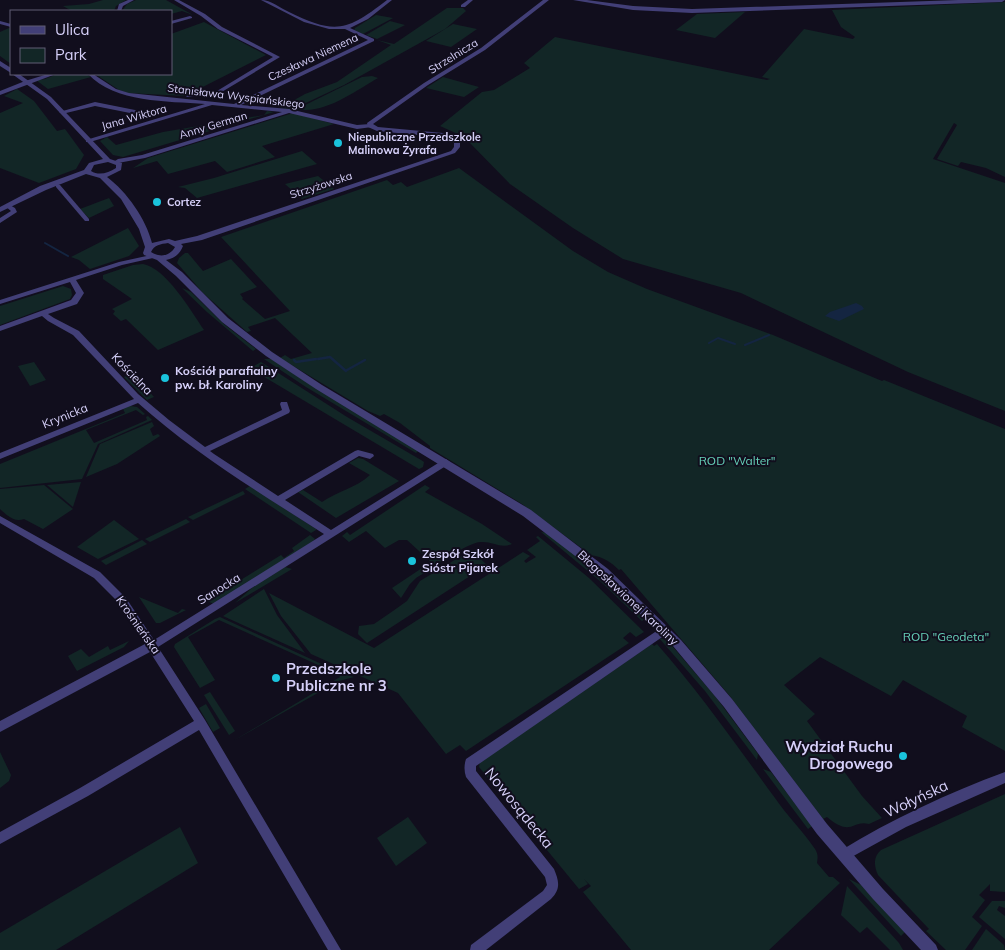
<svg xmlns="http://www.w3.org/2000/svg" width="1005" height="950" viewBox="0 0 1005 950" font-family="Mulish,sans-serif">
<rect width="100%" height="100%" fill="#110e1d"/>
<!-- green -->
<g fill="#122626">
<polygon points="103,0 126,0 116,6 114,11 72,11 63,6 89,4"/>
<polygon points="136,0 166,0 193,15 182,11 171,14 171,11 122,11 127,4"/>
<polygon points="1005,2 1005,177 986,168 961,162 958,166 937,159 957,125 954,123 933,159 1005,183 1005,411 908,372 741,293 623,259 573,228 510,184 469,142 460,135 440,126 482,92 494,90 530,68 524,63 555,37 767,80 770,79 762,77 804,29 853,39 855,37 841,27 832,10"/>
<polygon points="447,8 463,8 466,11 445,29 344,85 293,109 280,108 305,94 337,82 391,45 377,40 394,44"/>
<polygon points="745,12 715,38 676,30 697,14"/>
<polygon points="376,15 393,18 363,34 354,30 355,28"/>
<polygon points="390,21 405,25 377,39 366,35"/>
<polygon points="204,22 266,55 185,96 128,93 119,90 95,74 171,74 171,34"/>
<polygon points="453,24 477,29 451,47 426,41"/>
<polygon points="9,28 11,29 11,64 0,56 0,32"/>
<polygon points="57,74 86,74 91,77 48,89 36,80 45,79"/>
<path d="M 372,76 L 378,78 C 355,91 324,115 297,109 L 362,77 Z"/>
<polygon points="443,77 479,87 464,97 426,88"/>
<polygon points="17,89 34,101 57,131 65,129 84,155 76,169 39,183 0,168 0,113 23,103 4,96"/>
<polygon points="267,111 274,112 123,157 113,155 100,141 107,137 116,145 163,132 264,115"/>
<polygon points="293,113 334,124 262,146 275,157 227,172 215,161 168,174 157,161 133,168 148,158"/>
<polygon points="302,151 317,164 197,198 185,188 178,187 214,178"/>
<path d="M 459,168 L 573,251 L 608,272 L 647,289 L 773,335 L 882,381 L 884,380 L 1005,429 L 1005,751 L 962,727 L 967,716 L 903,680 L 891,696 L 820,657 L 784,685 L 815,714 L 807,721 L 862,796 L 882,818 L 869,824 C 852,819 852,838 827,817 L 823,819 L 729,695 L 621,569 L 619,570 C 611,562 603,557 591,555 L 522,504 L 430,448 L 430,446 L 400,423 L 384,414 L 380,416 L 368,411 L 280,358 L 285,355 L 291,359 L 312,353 L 275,318 L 248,327 L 251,331 L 247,332 L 203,293 L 177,263 L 179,258 L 185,253 L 188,253 L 203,271 L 231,259 L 257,287 L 240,294 L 243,298 L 242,299 L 265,319 L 290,311 L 221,237 L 387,180 L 393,185 L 401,182 L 407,187 Z"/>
<polygon points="318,176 334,189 302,199 285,184"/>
<polygon points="109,198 114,206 89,218 80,209"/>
<polygon points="128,228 139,246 129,256 90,269 79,260 71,257"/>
<path d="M 143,264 C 166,268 191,311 204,330 L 158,350 L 126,319 L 121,321 L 113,314 L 115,311 L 112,309 L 132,299 L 103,279 L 103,275 L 133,265 Z"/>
<polygon points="63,286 71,289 72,295 70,299 0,325 0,306"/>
<polygon points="182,288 191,292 225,325 256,349 253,351 207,312"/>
<polygon points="264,359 271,359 419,450 416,453 306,387"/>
<polygon points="34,362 46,380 30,386 18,366"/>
<polygon points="261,362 347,417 421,460 424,462 423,467 419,469 266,378 254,366"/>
<polygon points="126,376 136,377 154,397 147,400 124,377"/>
<polygon points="130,406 137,407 145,414 143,415 136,410 86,430 94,443 147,420 146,417 148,416 152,420 98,444 82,479 0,488 0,464 125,413 123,409"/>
<polygon points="152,422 154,426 150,429 153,436 158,434 160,436 117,464 86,477 100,444"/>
<path d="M 358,458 L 363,459 L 399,481 L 336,518 L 298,492 L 303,490 L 322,502 C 338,491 356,488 370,475 L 349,463 Z"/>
<polygon points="81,482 73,507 47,485"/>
<path d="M 44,485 L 73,509 L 43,529 L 24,519 C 14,523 7,515 0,509 L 0,489 Z"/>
<path d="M 425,485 L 430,488 L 425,492 L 482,524 L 512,544 C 501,549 492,541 481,542 C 467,542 430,570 416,578 L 410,584 L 401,598 L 392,588 L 431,562 L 407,540 L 399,540 L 385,548 L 366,531 L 349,542 L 342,536 L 347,532 L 350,535 Z"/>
<polygon points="250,486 316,529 316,530 311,533 245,489"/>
<polygon points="243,491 245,494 193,520 188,517"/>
<polygon points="186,519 190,522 150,542 145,539"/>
<polygon points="114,520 139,539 98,559 77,547"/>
<polygon points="541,532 548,533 606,579 646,618 642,621 601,582"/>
<polygon points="310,535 315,539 312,542 214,604 207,601 281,555 284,558 294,551 292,548"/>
<polygon points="538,536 589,578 644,632 636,637 630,632 623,638 629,643 466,751 460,745 446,754 398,693 311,654 281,616 269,593 374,648 523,552 530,556 524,561 526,563 536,557 527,550 540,541 536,537"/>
<polygon points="142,540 147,544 106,565 101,561"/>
<polygon points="471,550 487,565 367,643 358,634 359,626 374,624 393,611 407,601 420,581"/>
<polygon points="285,567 292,569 235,603 253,587"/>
<polygon points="264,589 277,615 305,653 223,616"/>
<polygon points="139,597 178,613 182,609 186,610 160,623 156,623"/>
<polygon points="220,617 341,673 354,677 339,681 233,741 340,677 338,674 219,620 188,637 215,680 200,688 174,647 175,644 215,619"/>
<polygon points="659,638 667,640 715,696 758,754 757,760 705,691"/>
<polygon points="129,641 124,647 77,671 68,656 81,649 89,657 108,646 110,650"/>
<path d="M 652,644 L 654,646 L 657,644 C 700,693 737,746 775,798 C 787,816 803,831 815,849 C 818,854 818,857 817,863 L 829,877 L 833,877 L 840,883 L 769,950 L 631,950 L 583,892 L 591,886 L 584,879 L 588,884 L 579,889 L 479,767 L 480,762 Z"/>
<polygon points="210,692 235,731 229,735 204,695"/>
<polygon points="206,704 220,728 213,732 199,708"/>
<polygon points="0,752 11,775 9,781 0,788"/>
<polygon points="763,769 771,772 812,826 808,829"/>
<path d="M 1005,794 L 1005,892 L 990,891 L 990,884 L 979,895 L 985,900 L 972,917 L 982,926 L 965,950 L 946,950 L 926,931 L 929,929 L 878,875 C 874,866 873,857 881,850 Z"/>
<polygon points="408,817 427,843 396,866 377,838"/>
<polygon points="180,827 198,863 56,950 0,950 0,933"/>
<polygon points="849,879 861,885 905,932 901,936"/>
<polygon points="847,886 899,943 903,950 890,950 867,927 860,933 841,915"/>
<polygon points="992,901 1005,901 1005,908 999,906 997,910 1005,916 1005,939 979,917"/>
<polygon points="986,929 1004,945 1005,950 972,950"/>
</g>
<!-- water -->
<polygon fill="#142541" points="856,303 862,306 864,309 839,321 825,316 830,312"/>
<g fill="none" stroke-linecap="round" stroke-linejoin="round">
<!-- stream-far1 -->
<g stroke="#142541" stroke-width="2">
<polyline points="45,243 68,256"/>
<polyline points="709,343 718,338 735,344"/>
<polyline points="745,345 769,335"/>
</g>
<!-- stream -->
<g stroke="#142541" stroke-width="2.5">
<polyline points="318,359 330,357 346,371"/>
<polyline points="294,360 296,362 316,359"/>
<polyline points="347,370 365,360"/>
</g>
<!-- minor -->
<g fill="#423f77" fill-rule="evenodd">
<polygon points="128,0 134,0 123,6 121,11 117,11 119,4"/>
<polygon points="174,0 179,0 205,14 222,27 280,57 220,93 187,97 186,96 189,94 217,91 273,57 218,29 201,16"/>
<path d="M 261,0 C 271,0 280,8 289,12 C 336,35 347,31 387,0 L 392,0 L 368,19 L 350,28 L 374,39 L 374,41 L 241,105 L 289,109 L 357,125 L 370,124 L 373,126 L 372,127 L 357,129 L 289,113 L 145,158 L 118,163 L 115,161 L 118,159 L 142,155 L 282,112 L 212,105 L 90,142 L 86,142 L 86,140 L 205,104 C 167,101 115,103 88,74 L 93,74 L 116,89 L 129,93 L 234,104 L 368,40 L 345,29 L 329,29 L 304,22 Z"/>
<polygon points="468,0 473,0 465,7 461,7 461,5"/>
<polygon points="190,16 192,17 192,18 171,24 171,21"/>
<polygon points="0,21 11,24 11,27 0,24"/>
<polygon points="48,74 56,74 0,95 0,91 25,81"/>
<polygon points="95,102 135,110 138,112 135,114 95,106 62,114 59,112"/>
<polygon points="56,185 60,185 89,219 89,221 85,221 56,187"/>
<polygon points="8,204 15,208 17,212 0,223 0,218 11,211 5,206"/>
<path d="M 151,255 L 154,257 L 153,258 L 122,265 L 76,280 L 84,293 L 77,304 L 48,314 L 54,318 L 79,331 L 138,394 L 169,420 L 205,447 L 282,410 L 280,404 L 281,402 L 287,402 L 290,411 L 289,413 L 210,451 L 214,454 L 278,496 L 355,451 L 358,450 L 373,454 L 374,456 L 370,459 L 359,456 L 285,500 L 331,530 L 443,460 L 446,459 L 450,462 L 449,464 L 158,647 L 205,720 L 341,950 L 328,950 L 199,730 L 88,796 L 0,844 L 0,832 L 80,788 L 194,721 L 150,652 L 0,732 L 0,721 L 145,644 L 120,604 L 94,578 L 0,523 L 0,516 L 100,572 L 126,598 L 154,640 L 324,534 C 260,493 195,454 138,403 L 0,459 L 0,453 L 134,399 L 73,335 L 48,321 L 42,316 L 0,331 L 0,326 L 71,300 L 76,293 L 70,282 L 0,304 L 0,300 L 119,262 Z"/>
<path d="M 664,626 L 668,627 L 669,630 L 668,633 L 476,766 L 476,771 L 554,869 C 559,881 561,889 551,899 L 486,950 L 470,950 L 471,945 L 543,891 L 547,885 L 545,877 L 466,777 C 464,771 464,765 466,759 Z"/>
<path d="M 1005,772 L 1005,783 L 906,827 L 848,859 L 844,861 L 840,859 L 838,855 L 840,851 C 892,819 948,793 1005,772 Z"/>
</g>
<!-- tertiary -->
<g fill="#423f77" fill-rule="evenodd">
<path d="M 543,0 L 549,0 L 485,50 L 428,85 L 373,124 L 378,127 L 443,133 L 453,136 L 460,143 L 460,147 L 455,153 L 202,240 L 181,244 L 183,246 C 180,254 175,258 166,260 L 182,272 L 228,318 L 272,352 L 322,385 L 531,510 L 608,569 L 681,640 L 732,699 L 827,824 L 883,889 L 936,945 L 938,950 L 921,950 L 873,899 L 817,834 L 724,707 L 673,646 L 600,575 L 523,516 L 316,389 L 266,356 L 222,322 L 176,276 L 157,260 L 144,255 L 143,253 L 145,247 L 139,229 L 121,199 L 100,178 L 86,174 L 46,190 L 0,212 L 0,207 L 40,186 L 84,170 L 89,163 L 103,159 L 47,99 L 12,74 L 19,74 L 51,97 L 110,159 L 122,163 L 121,170 L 107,177 C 127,192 146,219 152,243 L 169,239 L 175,241 L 197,236 L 451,151 L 454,147 L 454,143 L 449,138 L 377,131 L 368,127 L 367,123 L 424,83 L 481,48 ZM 108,162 L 116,165 L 116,168 C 108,173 99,176 91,171 L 94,165 ZM 168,243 L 175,247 C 170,256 160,258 151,252 C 154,245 161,244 168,243 Z"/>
<polygon points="573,0 587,0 633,6 692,9 958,0 1005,0 1002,2 692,13 633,10"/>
<polygon points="0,61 11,68 11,73 0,66"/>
</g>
</g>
<!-- markers -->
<g fill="#1ac3dc" stroke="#110e1d" stroke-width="2">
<circle cx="338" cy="143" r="5"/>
<circle cx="157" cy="202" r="5"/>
<circle cx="165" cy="378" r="5"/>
<circle cx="412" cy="561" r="5"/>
<circle cx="276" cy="678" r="5"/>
<circle cx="903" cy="756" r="5"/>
</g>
<g text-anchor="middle" stroke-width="4" stroke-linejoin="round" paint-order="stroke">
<!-- far-street labels -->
<g font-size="11" fill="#d6d0f9" stroke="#110e1d">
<text transform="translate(453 56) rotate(-32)" y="4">Strzelnicza</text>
<text transform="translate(313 57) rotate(-25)" y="4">Czesława Niemena</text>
<text transform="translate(236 96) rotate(7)" y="4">Stanisława Wyspiańskiego</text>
<text transform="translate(134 117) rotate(-16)" y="4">Jana Wiktora</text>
<text transform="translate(213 125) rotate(-17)" y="4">Anny German</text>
<text transform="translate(321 185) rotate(-18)" y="4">Strzyżowska</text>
</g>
<!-- far-poi labels -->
<g font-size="11" font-weight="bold" fill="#d6d0f9" stroke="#110e1d" text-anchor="start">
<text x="348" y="141">Niepubliczne Przedszkole<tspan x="348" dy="13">Malinowa Żyrafa</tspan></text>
<text x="167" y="206">Cortez</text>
</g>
<!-- poi labels -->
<g font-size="12" font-weight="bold" fill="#d6d0f9" stroke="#110e1d" text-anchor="start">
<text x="175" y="375">Kościół parafialny<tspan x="175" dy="14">pw. bł. Karoliny</tspan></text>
<text x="422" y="558">Zespół Szkół<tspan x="422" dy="14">Sióstr Pijarek</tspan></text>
</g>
<!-- street labels -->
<g font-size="12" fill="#d6d0f9" stroke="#110e1d">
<text transform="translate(132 374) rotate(46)" y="4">Kościelna</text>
<text transform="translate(65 416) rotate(-22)" y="4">Krynicka</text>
<text transform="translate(219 589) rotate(-32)" y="4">Sanocka</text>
<text transform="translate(628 598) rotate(43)" y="4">Błogosławionej Karoliny</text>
<text transform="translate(138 625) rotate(55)" y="4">Krośnieńska</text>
</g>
<!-- park labels -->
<g font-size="12" fill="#65d0b8" stroke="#110e1d">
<text x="737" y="465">ROD "Walter"</text>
<text x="946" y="641">ROD "Geodeta"</text>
</g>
<!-- near-poi labels -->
<g font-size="15" font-weight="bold" fill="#d6d0f9" stroke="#110e1d" text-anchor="start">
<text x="286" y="674">Przedszkole<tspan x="286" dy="17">Publiczne nr 3</tspan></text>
<text x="893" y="752" text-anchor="end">Wydział Ruchu<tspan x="893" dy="17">Drogowego</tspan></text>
</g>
<!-- near-street labels -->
<g font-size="15" fill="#d6d0f9" stroke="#110e1d">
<text transform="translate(916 799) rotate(-25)" y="5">Wołyńska</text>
<text transform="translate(519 808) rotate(51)" y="5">Nowosądecka</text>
</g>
</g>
<!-- legend -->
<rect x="10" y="10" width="162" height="65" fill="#110e1d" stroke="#605c75"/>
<rect x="20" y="26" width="25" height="8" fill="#423f77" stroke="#605c75"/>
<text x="55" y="35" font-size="15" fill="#d6d0f9">Ulica</text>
<rect x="20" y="48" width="25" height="15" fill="#122626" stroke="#605c75"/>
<text x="55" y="60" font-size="15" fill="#d6d0f9">Park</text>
</svg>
